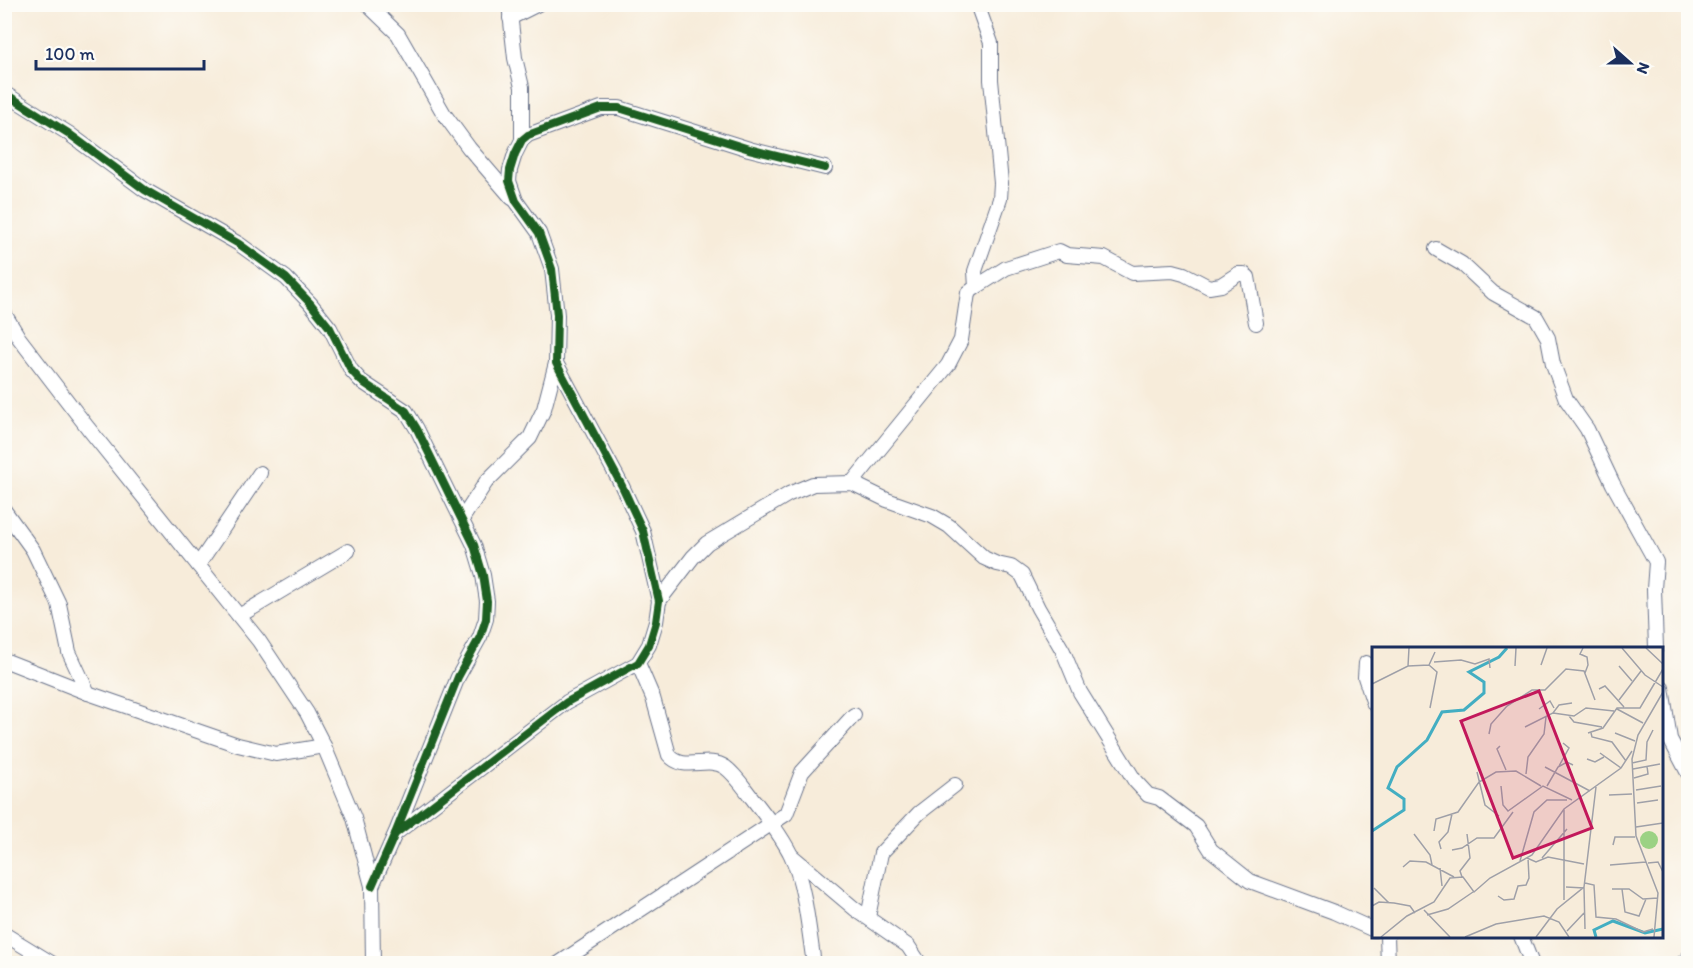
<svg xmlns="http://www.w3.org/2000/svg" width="1693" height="968" viewBox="0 0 1693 968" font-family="Itim,sans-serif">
<rect width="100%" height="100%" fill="#fdfcf7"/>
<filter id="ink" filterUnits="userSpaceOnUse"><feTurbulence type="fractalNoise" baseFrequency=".0167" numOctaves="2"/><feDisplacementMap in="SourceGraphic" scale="12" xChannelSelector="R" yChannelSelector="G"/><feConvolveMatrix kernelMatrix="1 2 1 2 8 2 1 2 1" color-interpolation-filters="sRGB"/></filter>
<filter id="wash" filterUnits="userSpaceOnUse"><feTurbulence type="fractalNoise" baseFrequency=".008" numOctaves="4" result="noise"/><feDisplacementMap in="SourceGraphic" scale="24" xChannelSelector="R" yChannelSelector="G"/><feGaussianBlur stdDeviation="1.35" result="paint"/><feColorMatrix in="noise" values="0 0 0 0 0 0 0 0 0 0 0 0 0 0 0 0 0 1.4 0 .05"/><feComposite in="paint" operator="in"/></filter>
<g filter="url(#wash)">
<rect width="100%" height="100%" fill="#f7ecda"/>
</g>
<g filter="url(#ink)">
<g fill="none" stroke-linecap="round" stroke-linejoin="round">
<!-- minor casing -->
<g stroke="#687189" stroke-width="16">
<g id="minor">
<polyline points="367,4 398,34 444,114 469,148 512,198"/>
<polyline points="509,4 515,58 522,87 522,140"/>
<polyline points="510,18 538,4"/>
<polyline points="4,93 68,133 145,190 239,244 286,278 310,303 330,328 351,370 361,381 406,411 417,429 474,545 483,575 487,601 486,619 480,637 458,677 396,832"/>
<polyline points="1436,249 1462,264 1493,293 1536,317 1548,338 1553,364 1566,399 1587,429 1613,484 1656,562 1654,589 1656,648"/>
<polyline points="976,287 1006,268 1059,251 1067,255 1104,258 1132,273 1173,271 1184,274 1209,287 1221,285 1238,274 1244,274 1248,277 1256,323"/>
<polyline points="4,313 19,338 88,428 259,641 307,713 324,746 354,818 372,886 373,964"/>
<polyline points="852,483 948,365 961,340 968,293 976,287 975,271 1000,199 1001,183 991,80 991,43 977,4"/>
<polyline points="4,510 33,550 59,604 69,652 88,693"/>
<polyline points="462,519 486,482 530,438 544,409 556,363"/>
<polyline points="198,565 260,473"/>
<polyline points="659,601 693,557 707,543 789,494 813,484 852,483 887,500 932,516 949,526 984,558 997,564 1011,567 1022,575 1038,608 1063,651 1080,692 1135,781 1148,795 1159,798 1196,826 1211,850 1250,881 1334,912 1374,930"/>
<polyline points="239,616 348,551"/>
<polyline points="4,660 88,693 238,745 276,754 324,746"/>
<path d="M 638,663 L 653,698 L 669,755 C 684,773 707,755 725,767 C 736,775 744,788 752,798 C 766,816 781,835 791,855 C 805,884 809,932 814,964"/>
<polyline points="1366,663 1365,677 1374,704"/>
<polyline points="1662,688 1670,739 1688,773"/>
<polyline points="792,856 855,909 908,946 920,964"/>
<polyline points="372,886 395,834 567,702 638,663 649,645 656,622 659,601 643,531 622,486 556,363 557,315 552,269 539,233 516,201 509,181 510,170 515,154 522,140 528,135 601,108 619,108 749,149 825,168"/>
<polyline points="868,917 881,853 919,813 955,785"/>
<polyline points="4,934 53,964"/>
<polyline points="1387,936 1388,964"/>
<polyline points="1521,936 1532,964"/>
<polyline points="558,964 786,814 802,772 854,715"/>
<polyline points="1682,964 1688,958"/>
</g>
</g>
<!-- minor -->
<use href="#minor" stroke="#fff" stroke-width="14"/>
<!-- cycleway casing -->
<g stroke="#fdfcf7" stroke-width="11">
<g id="cycleway">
<polyline points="4,93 68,133 145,190 239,244 286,278 310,303 330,328 351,370 361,381 406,411 417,429 474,545 483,575 487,601 486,619 480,637 458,677 395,834"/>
<polyline points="372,886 395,834 567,702 638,663 649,645 656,622 659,601 643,531 622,486 556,363 557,315 552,269 539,233 516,201 509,181 510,170 515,154 522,140 528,135 601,108 619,108 749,149 825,168"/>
</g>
</g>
<!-- cycleway -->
<use href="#cycleway" stroke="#1b5e20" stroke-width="8"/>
</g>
</g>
<!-- overview -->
<g transform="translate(1372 647)">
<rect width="291" height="291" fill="#f7ecda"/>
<path d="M268 193a9 9 0 1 1 18 0a9 9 0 1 1-18 0Z" fill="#9bd284"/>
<path fill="none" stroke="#43aec2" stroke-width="3" d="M 0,184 L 32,163 L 32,152 L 16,141 L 25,120 L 55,93 L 70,65 L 92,63 L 112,46 L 112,35 L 97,25 L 127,10 L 135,1M 224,290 L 222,283 L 241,274 L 273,286 L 291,282"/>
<path fill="none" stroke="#9fa0a8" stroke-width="1.5" d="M 211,1 L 208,7 L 215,10 L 216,18 L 213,26M 250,1 L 273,28 L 291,40M 274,1 L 291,17M 62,15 L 89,13 L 103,17 L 117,12 L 118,21M 57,18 L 65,25 L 58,61M 169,18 L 175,1M 36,19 L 37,1M 143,19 L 144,1M 247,19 L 260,34M 0,37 L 36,19 L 57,18 L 63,5M 227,42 L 233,39 L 252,60M 247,53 L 269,24M 167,62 L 178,54 L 182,61M 245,62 L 271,76M 181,66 L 202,69 L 214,61 L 242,64M 197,69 L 202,75 L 230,80M 153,80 L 181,66 L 187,58 L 200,56M 216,86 L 231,81 L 245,61 L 268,61 L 291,22M 219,86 L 220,90 L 240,95 L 254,114M 243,86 L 263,94M 117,87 L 119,77 L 135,59 L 160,43 L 173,43 L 194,22 L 212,24 L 223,53M 128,99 L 125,102 L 134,123M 228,106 L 249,121M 215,112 L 223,115 L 232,110M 260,116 L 274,113 L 275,95 L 281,83M 187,119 L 197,101 L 191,96M 173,120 L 218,144M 261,122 L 288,117M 105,125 L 113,158 L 127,169M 154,127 L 156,110 L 172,87 L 174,70M 262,131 L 276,127 L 275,119M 129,139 L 131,158 L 136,164 L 171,139 L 200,153M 175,139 L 186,120 L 195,115 L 201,118M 264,143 L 289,139M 237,148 L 260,147M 265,156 L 286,153M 192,162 L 192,253M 264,180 L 291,176M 62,184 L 64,172 L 86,165 L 107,135 L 124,125 L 144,124 L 169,139M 42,187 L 58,208 L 60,218M 241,198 L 243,190 L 263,190M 69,202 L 67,195 L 76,185 L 80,167M 80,203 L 90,201 L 105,191 L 122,191 L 141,165M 155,211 L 164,215 L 176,210 L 212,217M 170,211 L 195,182M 148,214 L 162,165 L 175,153 L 195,153M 276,216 L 286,215 L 291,225M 238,218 L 274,215M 31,220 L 38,214 L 54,215 L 82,230M 68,221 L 70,239M 90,230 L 88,224 L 98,211 L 95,187M 213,236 L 222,238 L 224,270 L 244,272 L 271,285 L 281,282M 194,240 L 212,241 L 213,282M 2,241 L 17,256M 240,242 L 257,242 L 271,252 L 286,251M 250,242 L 253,265 L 267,269 L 274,252M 126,249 L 132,253 L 142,252 L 146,239 L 154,238 L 157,231 L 156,211M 0,259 L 7,255 L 22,256 L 38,259 L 43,266M 52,263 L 78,290M 55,268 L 76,262 L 101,245M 195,284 L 212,266M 9,290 L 35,269 L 62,255 L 78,231 L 91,230 L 102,245 L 118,231 L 160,208 L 192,162 L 249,121 L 260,104M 93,290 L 124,277 L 172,269 L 187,275 L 197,290M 164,290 L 185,262 L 212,240 L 224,140M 282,290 L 286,246 L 264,189 L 260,112 L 266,88 L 291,45"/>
<path fill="#c2185b" fill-opacity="0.15" stroke="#c2185b" stroke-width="3" d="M 167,44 L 220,181 L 141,211 L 89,74 Z"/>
<rect width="291" height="291" fill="none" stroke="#1b2f5e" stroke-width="3"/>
</g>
<!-- margin -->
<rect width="1693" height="968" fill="none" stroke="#fdfcf7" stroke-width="24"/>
<!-- north arrow -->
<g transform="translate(1630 63) rotate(111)" stroke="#fdfcf7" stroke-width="4.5" paint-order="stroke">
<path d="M0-4.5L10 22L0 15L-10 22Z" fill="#1b2f5e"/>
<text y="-9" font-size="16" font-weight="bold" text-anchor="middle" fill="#1b2f5e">N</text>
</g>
<!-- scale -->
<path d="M36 60v9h168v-9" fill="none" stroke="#1b2f5e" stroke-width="3"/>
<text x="45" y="60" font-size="18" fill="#1b2f5e" stroke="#fdfcf7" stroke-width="4.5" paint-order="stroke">100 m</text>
</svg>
